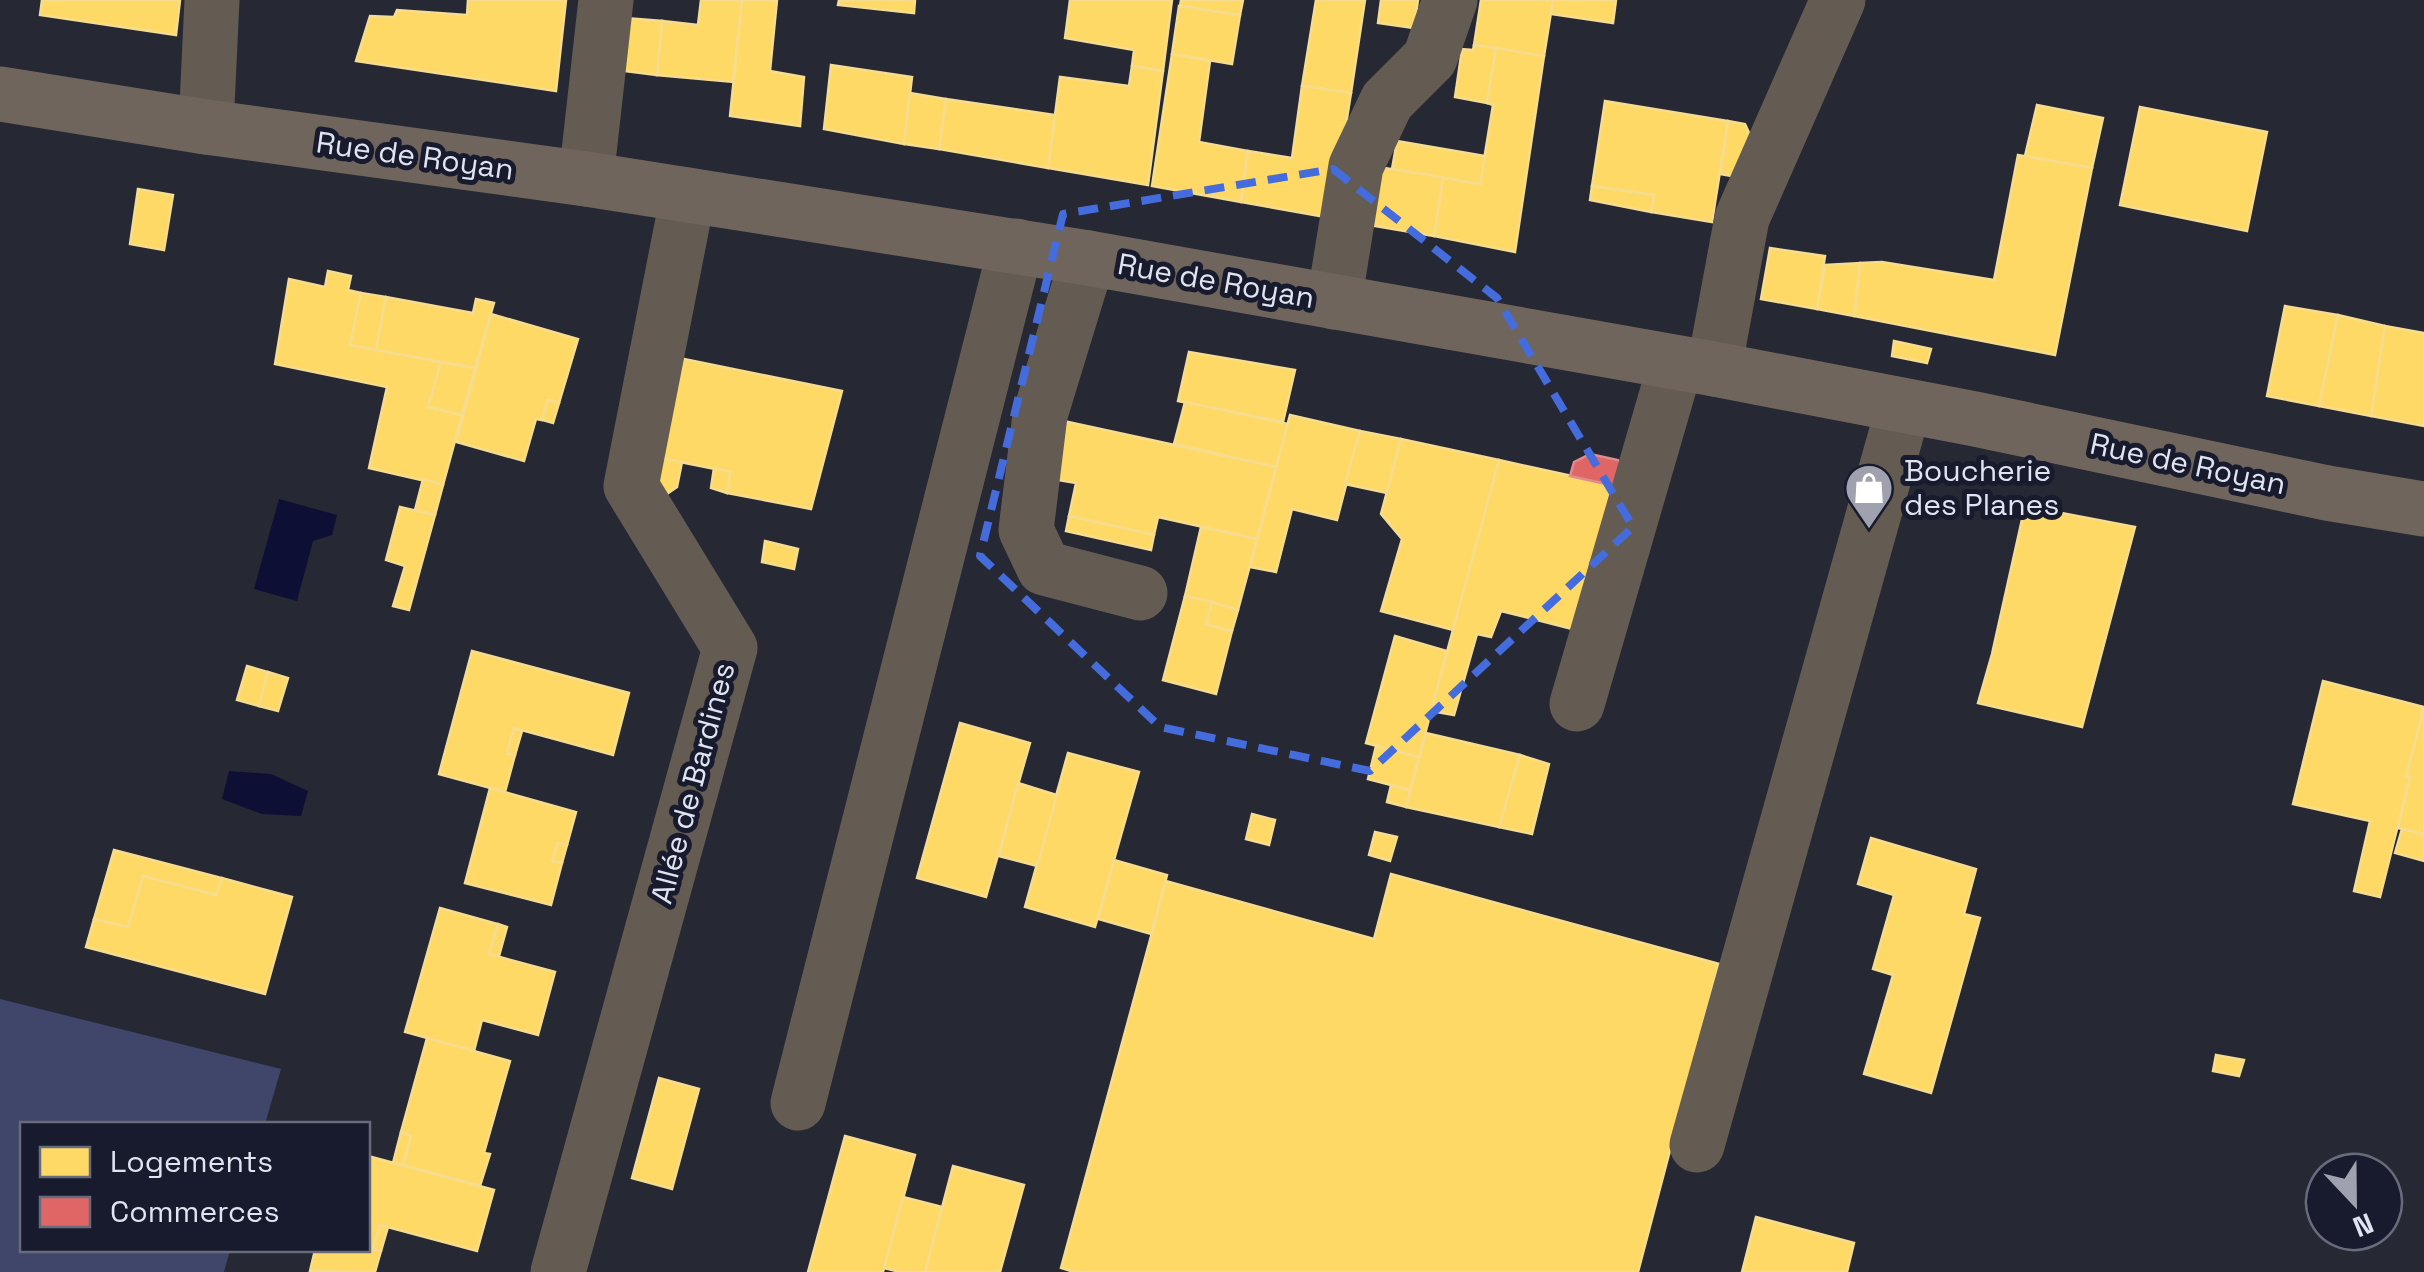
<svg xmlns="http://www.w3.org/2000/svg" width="2424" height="1272" viewBox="0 0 2424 1272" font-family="'Space Grotesk',sans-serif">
<rect width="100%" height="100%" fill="#262833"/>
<!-- green -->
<polygon fill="#3f4669" points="0,999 281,1069 265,1124 22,1124 22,1250 230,1250 224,1272 0,1272"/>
<!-- water -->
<g fill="#0d0f34">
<polygon points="279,499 337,515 332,535 313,541 297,601 254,589"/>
<polygon points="229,771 271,774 308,791 301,816 262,814 222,799"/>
</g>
<!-- homes -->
<g fill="#ffd966" stroke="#f6dc8f" stroke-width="2.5">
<polygon points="42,0 180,0 176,35 40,15"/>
<polygon points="468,0 566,0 556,91 356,61 370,16 394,17 397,10 467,15"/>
<polygon points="701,0 742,0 733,82 657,75 662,21 698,25"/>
<polygon points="742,0 777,0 770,71 804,77 800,126 730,116"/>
<polygon points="839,0 915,0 914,13 838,5"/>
<polygon points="1070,0 1172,0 1163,71 1132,66 1134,50 1065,38"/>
<polygon points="1181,0 1243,0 1240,15 1180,6"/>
<polygon points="1316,0 1365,0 1351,93 1302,86"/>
<polygon points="1381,0 1418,0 1414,28 1378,23"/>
<polygon points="1481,0 1553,0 1544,56 1474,45"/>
<polygon points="1553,0 1616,0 1613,23 1551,14"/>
<polygon points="1179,6 1240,15 1232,64 1172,54"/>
<polygon points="613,17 662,21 657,75 608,69"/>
<polygon points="1474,45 1496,48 1487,103 1455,97 1462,49 1473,50"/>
<polygon points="1496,48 1544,56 1515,252 1434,236 1443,177 1480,184 1493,105 1487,103"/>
<polygon points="1172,54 1210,61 1199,142 1248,151 1241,202 1152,186"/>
<polygon points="831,65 912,77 904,144 824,129"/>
<polygon points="1132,66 1163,71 1148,185 1048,168 1060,77 1129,86"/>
<polygon points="1302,86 1351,93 1331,218 1241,202 1248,151 1292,158"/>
<polygon points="910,93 946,99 939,149 904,144"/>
<polygon points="946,99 1055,115 1048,168 939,149"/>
<polygon points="1605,101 1728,121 1712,222 1651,212 1654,195 1592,186"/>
<polygon points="2037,105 2103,118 2092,168 2025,156"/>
<polygon points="2140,107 2267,132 2247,231 2120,205"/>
<polygon points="1728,121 1745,124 1750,135 1743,178 1720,174"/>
<polygon points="1397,141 1485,156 1480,184 1392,169"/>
<polygon points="2018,155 2092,168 2055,355 1854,316 1860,263 1882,262 1994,280"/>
<polygon points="1378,167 1443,177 1434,236 1369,225"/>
<polygon points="1592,186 1654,195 1651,212 1590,200"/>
<polygon points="138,189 173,195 164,250 130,244"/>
<polygon points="1770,248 1825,256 1817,309 1761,299"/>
<polygon points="1860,263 1854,316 1817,309 1825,265"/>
<polygon points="328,271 351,276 348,290 361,293 350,345 441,362 428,407 462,415 443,485 369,468 387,387 275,364 289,279 325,287"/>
<polygon points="361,293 386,297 376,350 350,345"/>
<polygon points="386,297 473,313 476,299 494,303 475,368 376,350"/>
<polygon points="2285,306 2338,315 2319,406 2267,396"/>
<polygon points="491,314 578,339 559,403 548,400 542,420 536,419 524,461 456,442"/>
<polygon points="2338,315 2385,326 2371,416 2319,406"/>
<polygon points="2385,326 2424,333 2424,426 2371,416"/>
<polygon points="1894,341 1931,349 1927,363 1892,356"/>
<polygon points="1189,352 1295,370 1283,422 1178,401"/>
<polygon points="684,359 842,391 811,509 727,493 730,472 660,458"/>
<polygon points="441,362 475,368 462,415 428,407"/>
<polygon points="548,400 559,403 553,423 542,420"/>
<polygon points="1185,402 1288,424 1276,467 1174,444"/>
<polygon points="1290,415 1360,431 1337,520 1292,509 1276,572 1250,567"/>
<polygon points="1059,420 1276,467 1257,539 1158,517 1154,535 1069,516 1076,483 1046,478"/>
<polygon points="1360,431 1401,439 1387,493 1345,484"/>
<polygon points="1401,439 1499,460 1453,630 1381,611 1402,539 1381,514"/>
<polygon points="661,458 682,462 677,487 664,496 657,484"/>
<polygon points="1499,460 1627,488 1576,630 1501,611 1491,637 1477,634 1454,715 1431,711"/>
<polygon points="714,468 730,472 727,493 711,488"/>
<polygon points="423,479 443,485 435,515 415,510"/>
<polygon points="2025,506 2135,527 2082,727 1978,703 1992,654"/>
<polygon points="400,507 435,515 409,610 393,606 405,566 386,560"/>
<polygon points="1069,516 1154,535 1151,550 1066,531"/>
<polygon points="1201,527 1257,539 1238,610 1185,596"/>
<polygon points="765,541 798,549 794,569 762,562"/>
<polygon points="1185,596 1212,602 1206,624 1232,631 1216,694 1163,680"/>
<polygon points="1212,602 1238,610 1232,631 1206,624"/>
<polygon points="1395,636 1447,651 1419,757 1366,743"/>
<polygon points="472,651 629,693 613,755 514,728 507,753 515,755 505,792 439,774"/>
<polygon points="247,666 268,672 259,706 237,700"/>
<polygon points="268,672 288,678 278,711 259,706"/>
<polygon points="2323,681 2424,707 2406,776 2410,777 2380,897 2354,891 2370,821 2293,804"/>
<polygon points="2424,707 2424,834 2398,828 2410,777 2406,776"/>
<polygon points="960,723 1030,743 986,897 917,878"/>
<polygon points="514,728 522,731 515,755 507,753"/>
<polygon points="1426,733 1520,755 1499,827 1406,807"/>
<polygon points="1376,746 1419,757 1410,790 1368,779"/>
<polygon points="1068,753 1139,772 1095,927 1025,907"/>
<polygon points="1520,755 1549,764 1532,834 1499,827"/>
<polygon points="1018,783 1057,795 1037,866 999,856"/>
<polygon points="1391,785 1410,790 1406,807 1387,802"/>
<polygon points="490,788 576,812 567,845 558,843 552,861 562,863 551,905 465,883"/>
<polygon points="1252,814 1275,820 1269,845 1246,839"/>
<polygon points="2402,829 2424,834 2424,861 2395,853"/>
<polygon points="1375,832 1397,837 1390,861 1369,855"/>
<polygon points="1871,838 1976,869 1964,914 1980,918 1931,1093 1864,1074 1893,975 1873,969 1894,895 1858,884"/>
<polygon points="558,843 567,845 562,863 552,861"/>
<polygon points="114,850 222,878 216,895 143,876 128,927 94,919"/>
<polygon points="1114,860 1167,875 1151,934 1098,919"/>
<polygon points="1391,874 1719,964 1638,1272 1074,1272 1061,1268 1166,881 1374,939"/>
<polygon points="143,876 216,895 222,878 292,897 265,994 86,947 94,919 128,927"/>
<polygon points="440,908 498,924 489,954 555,972 538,1035 482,1020 474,1051 405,1032"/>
<polygon points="498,924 507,927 499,956 489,954"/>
<polygon points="427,1038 510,1061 484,1153 490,1154 480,1186 403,1165 411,1136 401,1132"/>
<polygon points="2216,1055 2244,1060 2239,1076 2213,1071"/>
<polygon points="659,1078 699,1089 672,1189 632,1178"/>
<polygon points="401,1132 411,1136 403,1165 393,1163"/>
<polygon points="845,1136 915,1155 883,1272 808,1272"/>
<polygon points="368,1156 494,1190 477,1251 380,1225 373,1249 381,1251 375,1272 310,1271 315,1250 368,1250"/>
<polygon points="953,1166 1024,1185 1000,1272 925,1272"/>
<polygon points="903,1197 942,1207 925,1272 900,1272 884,1268"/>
<polygon points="1756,1217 1854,1243 1847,1272 1742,1272"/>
<polygon points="380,1225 388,1227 381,1251 373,1249"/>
</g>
<!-- shops -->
<polygon fill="#e06666" stroke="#e08c8f" stroke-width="2.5" points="1590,454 1618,460 1627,473 1624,488 1570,476 1574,462"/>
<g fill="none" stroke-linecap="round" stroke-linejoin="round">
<!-- minor -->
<g stroke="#645c53" stroke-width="55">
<polyline points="206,127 212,0"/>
<polyline points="586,179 606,0"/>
<polyline points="1088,258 1040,415 1026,530 1044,568 1140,593"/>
<polyline points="1334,302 1356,166 1387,101 1430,58 1450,0"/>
<polyline points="1714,369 1742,218 1838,0"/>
<polyline points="1577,704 1676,363"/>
<polyline points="798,1103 1016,246"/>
<polyline points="1697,1145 1904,406"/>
<polyline points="558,1272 730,648 631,486 688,195"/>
</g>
<!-- major -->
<polyline stroke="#70655c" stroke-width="55" points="0,94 206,127 586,179 1088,258 1714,369 1975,419 2327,493 2424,509"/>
</g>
<!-- marked area -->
<path fill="none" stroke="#446cdd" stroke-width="8" stroke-dasharray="20 12" stroke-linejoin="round" d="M 1333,169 L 1497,298 L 1633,527 L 1370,771 L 1160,727 L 980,556 L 1063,214 Z"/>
<!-- icons -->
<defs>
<g id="shop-pin" transform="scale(2.5)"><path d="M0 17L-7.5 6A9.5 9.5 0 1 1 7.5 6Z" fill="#9fa2ae" stroke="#171b2d"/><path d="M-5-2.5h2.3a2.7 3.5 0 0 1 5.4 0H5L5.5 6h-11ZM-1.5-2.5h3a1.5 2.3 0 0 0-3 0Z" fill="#fff"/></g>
</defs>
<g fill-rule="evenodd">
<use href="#shop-pin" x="1869" y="488"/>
</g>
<g text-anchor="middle" stroke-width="10" stroke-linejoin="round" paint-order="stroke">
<!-- street labels -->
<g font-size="30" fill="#e0e3f0" stroke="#171b2d">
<text transform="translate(415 156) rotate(8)" y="10">Rue de Royan</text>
<text transform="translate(1216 281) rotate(10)" y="10">Rue de Royan</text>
<text transform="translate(2188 464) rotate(12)" y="10">Rue de Royan</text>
<text transform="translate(693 783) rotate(-75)" y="10">Allée de Bardines</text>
</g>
<!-- poi labels -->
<g font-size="30" fill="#e0e3f0" stroke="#171b2d" text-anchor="start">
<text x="1904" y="481">Boucherie<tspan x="1904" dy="34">des Planes</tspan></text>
</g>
</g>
<!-- legend -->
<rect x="20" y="1122" width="350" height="130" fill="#171b2d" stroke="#676b7b" stroke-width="2.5"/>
<rect x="40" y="1147" width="50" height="30" fill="#ffd966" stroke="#676b7b" stroke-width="2.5"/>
<text x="110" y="1172" font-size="30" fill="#e0e3f0">Logements</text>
<rect x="40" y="1197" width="50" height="30" fill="#e06666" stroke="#676b7b" stroke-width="2.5"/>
<text x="110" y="1222" font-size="30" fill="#e0e3f0">Commerces</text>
<!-- north arrow -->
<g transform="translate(2354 1202) rotate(158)"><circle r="48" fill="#171b2d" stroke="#676b7b" stroke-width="2.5"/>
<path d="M0-8L18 38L0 25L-18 38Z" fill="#9fa2ae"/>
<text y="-15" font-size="28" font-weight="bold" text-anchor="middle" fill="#e0e3f0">N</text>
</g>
</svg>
